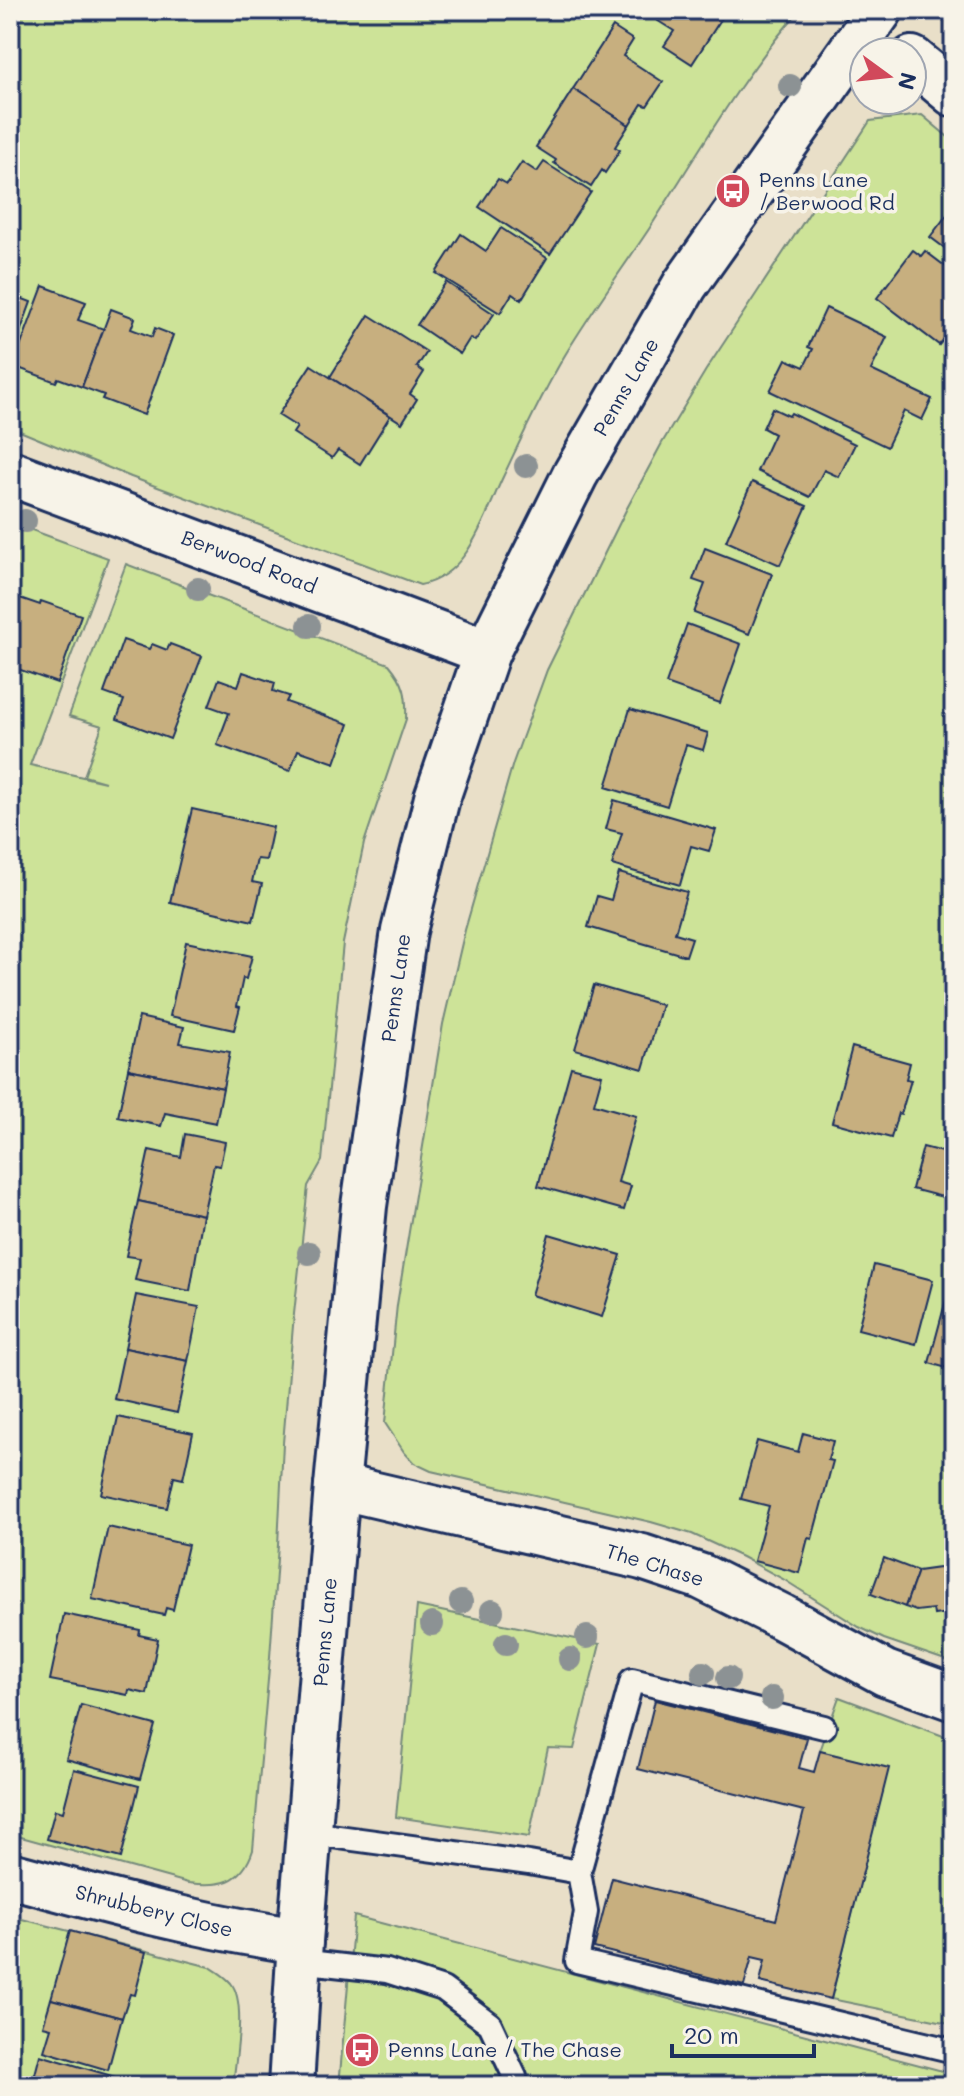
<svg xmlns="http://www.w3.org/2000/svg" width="964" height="2096" viewBox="0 0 964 2096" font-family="Mali,sans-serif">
<rect width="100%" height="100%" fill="#e9dfc8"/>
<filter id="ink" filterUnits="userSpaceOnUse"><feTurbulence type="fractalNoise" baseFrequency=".0125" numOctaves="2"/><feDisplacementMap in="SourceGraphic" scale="16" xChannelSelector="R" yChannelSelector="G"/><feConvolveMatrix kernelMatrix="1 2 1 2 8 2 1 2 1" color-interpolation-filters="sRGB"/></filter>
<g filter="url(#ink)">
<!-- green -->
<g fill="#cde398" stroke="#74897b" stroke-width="2">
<path d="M 10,10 L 800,10 C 741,77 697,155 649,229 C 621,271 591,312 565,355 C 541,395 522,437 502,479 C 484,518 468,576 420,585 L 131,477 L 10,427 Z"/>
<polygon points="922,115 954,142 954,1215 951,1238 954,1239 954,1663 884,1639 859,1627 783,1579 742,1557 692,1534 651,1522 431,1471 414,1463 404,1452 385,1423 397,1305 443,1024 465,930 513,763 547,670 626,510 662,443 706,370 870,121"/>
<path d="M 10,522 L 108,558 L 30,765 L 105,782 L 84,776 L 102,726 L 69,716 L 126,564 L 389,664 C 405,683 407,695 406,719 L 364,843 L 343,943 L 322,1161 L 308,1186 L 294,1314 L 283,1443 L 278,1545 L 270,1657 L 253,1850 C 242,1884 220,1887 188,1883 L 10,1834 Z"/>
<polygon points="417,1606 600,1644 574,1749 548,1748 529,1837 396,1817"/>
<polygon points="839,1697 954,1740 954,2024 831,1999 888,1769 820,1751"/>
<path d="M 10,1916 L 210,1967 C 218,1972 225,1976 231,1983 C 247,2003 235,2061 233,2086 L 10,2086 Z"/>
<polygon points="354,1916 954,2074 954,2086 339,2086"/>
</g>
<!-- building -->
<g fill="#c7af7f" stroke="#1b2f5e" stroke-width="2">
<polygon points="649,10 727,10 692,64 664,46 674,31 647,14"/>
<polygon points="613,27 633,40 623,56 663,82 647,106 642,104 629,125 573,89"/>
<polygon points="573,89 629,125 615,147 620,150 605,173 602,170 591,187 554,163 556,160 536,147"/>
<polygon points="522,162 537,172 544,162 591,192 550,254 479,207 498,179 507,184"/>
<polygon points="953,207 954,208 954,255 930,237"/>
<polygon points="501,228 547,258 521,300 512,294 500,313 436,273 461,234 486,251"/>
<polygon points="913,250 921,256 925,251 954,273 954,326 939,345 877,298"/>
<polygon points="446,282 494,314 475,341 470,338 460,354 417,325"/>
<polygon points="43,286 86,302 78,320 104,329 82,387 58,378 56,382 13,366"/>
<polygon points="10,294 31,302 10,360"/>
<polygon points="826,308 887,337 871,370 932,399 922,420 904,411 887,447 770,391 786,359 804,367 813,349 808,347"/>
<polygon points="111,309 135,318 131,329 152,337 155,328 173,335 144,415 102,399 104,395 82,387"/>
<polygon points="369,315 427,352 417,367 424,372 410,394 417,399 402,423 330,377"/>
<polygon points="311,365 390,416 360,464 338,450 332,458 293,433 297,427 278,415"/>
<polygon points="772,408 789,416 791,413 855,444 839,477 824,470 810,497 757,471 774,434 763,428"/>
<polygon points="752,482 807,506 780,565 726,541"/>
<polygon points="705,548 772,574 749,634 694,613 705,584 693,580"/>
<polygon points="14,596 40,605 41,601 81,615 57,683 18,669 16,675 10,673 10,608"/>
<polygon points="687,624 741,644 720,703 666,684"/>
<polygon points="123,640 149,649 152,644 167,650 170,644 202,656 170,739 117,719 124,700 104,693"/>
<polygon points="243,672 275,683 273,691 289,696 286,702 349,724 335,763 298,750 290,771 217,745 229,713 209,706 219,679 238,686"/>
<polygon points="630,709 708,733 703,750 686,745 667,806 606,787"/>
<polygon points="614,800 716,830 709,851 691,846 680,885 612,865 622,833 606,829"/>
<polygon points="192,809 273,827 266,860 257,859 252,882 262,884 253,921 170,902"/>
<polygon points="619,873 687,892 675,933 692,938 686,956 588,927 597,896 611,900"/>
<polygon points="186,942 252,956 246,979 243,978 237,1006 240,1007 234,1030 170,1016"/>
<polygon points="594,985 662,1005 643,1069 575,1049"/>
<polygon points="139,1017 184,1027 180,1043 230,1052 223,1088 128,1069"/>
<polygon points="852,1047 910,1063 906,1079 911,1080 901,1114 898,1113 891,1138 832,1122"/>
<polygon points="571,1067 602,1075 594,1104 636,1116 618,1182 631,1186 624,1210 538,1186"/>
<polygon points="128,1069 223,1088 216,1123 165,1113 161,1126 118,1117"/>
<polygon points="185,1134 225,1142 220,1166 214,1165 203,1215 138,1201 149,1150 181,1157"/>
<polygon points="923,1147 954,1155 954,1200 912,1189"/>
<polygon points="138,1201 203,1215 190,1291 135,1280 140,1258 126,1256"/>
<polygon points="549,1234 621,1255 602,1317 531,1295"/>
<polygon points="874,1265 933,1280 916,1344 858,1329"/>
<polygon points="136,1295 199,1307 188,1361 125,1348"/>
<polygon points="947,1296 954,1298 954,1370 929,1363"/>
<polygon points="125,1348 188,1361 177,1413 114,1399"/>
<polygon points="118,1417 193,1433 183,1479 174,1477 167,1508 101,1494"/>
<polygon points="803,1433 833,1441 828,1460 833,1461 812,1539 808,1538 799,1573 754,1561 769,1506 741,1499 757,1441 798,1452"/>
<polygon points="108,1527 188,1545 173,1610 166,1608 164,1615 92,1599"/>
<polygon points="884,1558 918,1571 905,1607 871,1594"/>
<polygon points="954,1566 954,1612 934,1615 933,1609 916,1611 905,1607 918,1571"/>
<polygon points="64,1614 140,1630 139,1635 158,1639 147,1694 129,1690 128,1695 50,1680"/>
<polygon points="655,1700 807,1738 799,1768 814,1772 820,1751 889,1768 831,1999 760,1982 765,1960 752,1957 744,1986 594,1948 612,1878 776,1920 804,1811 638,1769"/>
<polygon points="81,1705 155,1725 140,1779 66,1759"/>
<polygon points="74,1769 139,1786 121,1858 47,1839 55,1810 63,1812"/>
<polygon points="70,1931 146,1952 135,1995 130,1994 122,2018 51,1999"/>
<polygon points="51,1999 122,2018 108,2070 44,2051 51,2028 43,2026"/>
<polygon points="40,2055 129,2081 128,2086 32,2086"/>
</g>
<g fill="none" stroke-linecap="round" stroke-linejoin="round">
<!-- service casing -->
<g stroke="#1b2f5e" stroke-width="28">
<g id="service">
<polyline points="309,1833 529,1863 579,1872 586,1912 577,1961 954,2051"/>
<polyline points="579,1872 632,1680 824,1727"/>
<polyline points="299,1961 387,1971 443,1989 490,2024 515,2077 516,2086"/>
</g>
</g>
<!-- minor casing -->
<g stroke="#1b2f5e" stroke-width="50">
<g id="minor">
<polyline points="912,59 954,94"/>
<polyline points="10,473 487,652"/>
<polyline points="337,1486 642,1557 702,1577 782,1617 885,1673 954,1698"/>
<path d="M 10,1875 C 106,1901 202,1927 300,1941"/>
</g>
</g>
<!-- secondary casing -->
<g stroke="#1b2f5e" stroke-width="50">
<polyline id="secondary" points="291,2086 300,1941 337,1486 364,1206 404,931 437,798 487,652 575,475 685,285 880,10"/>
</g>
<!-- service -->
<use href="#service" stroke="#f7f3e8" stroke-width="22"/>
<!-- minor -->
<use href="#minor" stroke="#f7f3e8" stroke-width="44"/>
<!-- secondary -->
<use href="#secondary" stroke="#f7f3e8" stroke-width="44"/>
</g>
<!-- trees -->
<g fill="#8c9294">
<circle cx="790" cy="86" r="12"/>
<circle cx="526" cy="466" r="12"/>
<circle cx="25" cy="521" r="12"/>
<circle cx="198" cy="589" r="12"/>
<circle cx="309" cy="626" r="12"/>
<circle cx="309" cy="1253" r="12"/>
<circle cx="461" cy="1602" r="12"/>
<circle cx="492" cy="1611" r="12"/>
<circle cx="432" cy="1624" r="12"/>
<circle cx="587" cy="1637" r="12"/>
<circle cx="506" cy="1644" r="12"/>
<circle cx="570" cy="1659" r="12"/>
<circle cx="703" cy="1673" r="12"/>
<circle cx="728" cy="1678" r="12"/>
<circle cx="772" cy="1698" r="12"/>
</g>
</g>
<!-- icons -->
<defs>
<g id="bus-disc" transform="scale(1.8)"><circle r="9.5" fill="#d1495b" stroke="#f7f3e8"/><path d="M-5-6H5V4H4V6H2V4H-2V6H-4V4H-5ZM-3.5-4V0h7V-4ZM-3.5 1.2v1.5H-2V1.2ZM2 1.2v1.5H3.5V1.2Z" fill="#fff"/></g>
</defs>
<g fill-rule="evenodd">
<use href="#bus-disc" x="733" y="191"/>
<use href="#bus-disc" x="362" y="2050"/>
</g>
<g text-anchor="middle" stroke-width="7" stroke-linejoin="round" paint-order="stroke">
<!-- poi labels -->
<g font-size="20" fill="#1b2f5e" stroke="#f7f3e8" text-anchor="start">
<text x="759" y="187">Penns Lane<tspan x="759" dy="23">/ Berwood Rd</tspan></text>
<text x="388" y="2057">Penns Lane / The Chase</text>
</g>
<!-- street labels -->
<g font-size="20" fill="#1b2f5e" stroke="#f7f3e8">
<text transform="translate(626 387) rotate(-60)" y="7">Penns Lane</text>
<text transform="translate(249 562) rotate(21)" y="7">Berwood Road</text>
<text transform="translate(396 988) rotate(-82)" y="7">Penns Lane</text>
<text transform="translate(655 1565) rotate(17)" y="7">The Chase</text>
<text transform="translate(325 1632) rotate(-85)" y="7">Penns Lane</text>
<text transform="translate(154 1911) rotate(14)" y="7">Shrubbery Close</text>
</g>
</g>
<!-- margin -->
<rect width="964" height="2096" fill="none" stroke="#f7f3e8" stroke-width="40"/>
<rect x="20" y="20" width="924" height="2056" fill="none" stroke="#1b2f5e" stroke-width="3" filter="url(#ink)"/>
<!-- north arrow -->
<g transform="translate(888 76) rotate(105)"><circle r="38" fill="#f7f3e8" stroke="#9fa5b1" stroke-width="2"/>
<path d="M0-6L14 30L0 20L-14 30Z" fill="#d1495b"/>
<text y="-12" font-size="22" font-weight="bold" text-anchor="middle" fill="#1b2f5e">N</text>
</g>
<!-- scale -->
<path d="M672 2044v12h142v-12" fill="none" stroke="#1b2f5e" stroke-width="4"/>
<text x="684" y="2044" font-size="24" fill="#1b2f5e" stroke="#f7f3e8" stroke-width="6" paint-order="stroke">20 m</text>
</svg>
